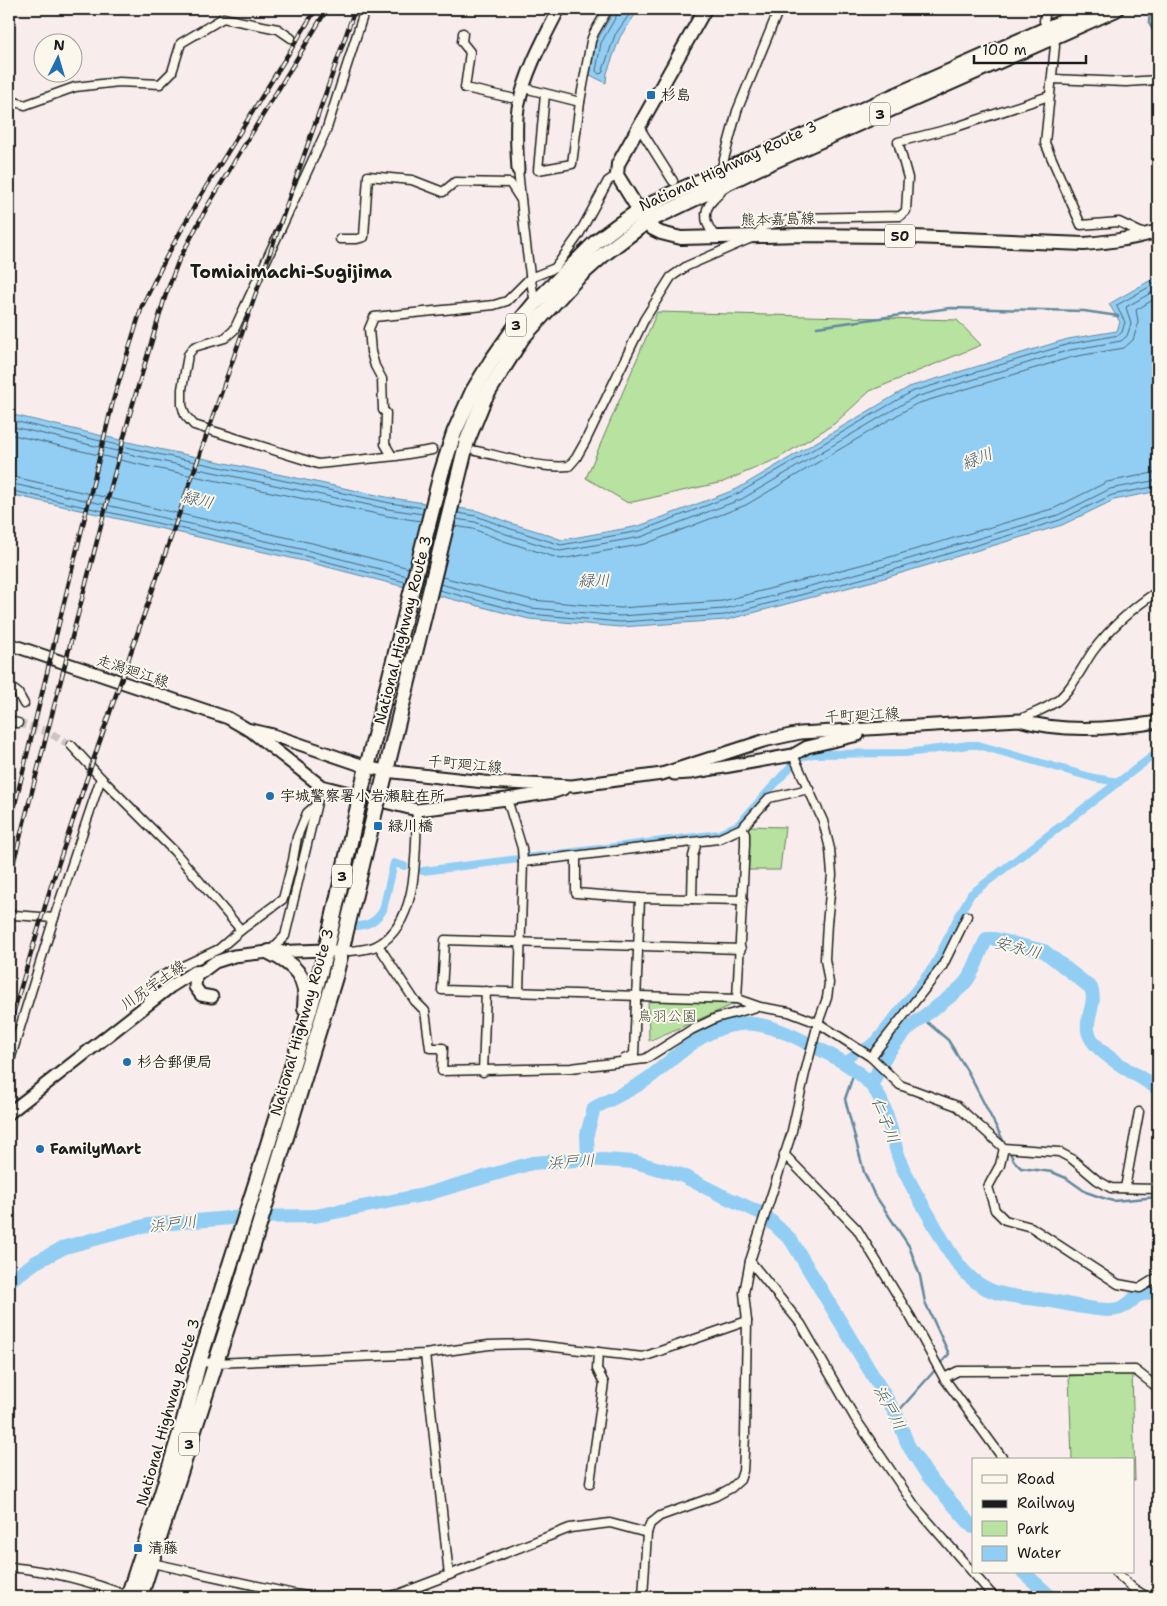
<svg xmlns="http://www.w3.org/2000/svg" width="1167" height="1606" viewBox="0 0 1167 1606" font-family="'Shantell Sans','Klee One',sans-serif">
<rect width="100%" height="100%" fill="#f8edec"/>
<filter id="ink" filterUnits="userSpaceOnUse"><feTurbulence type="fractalNoise" baseFrequency=".02" numOctaves="2"/><feDisplacementMap in="SourceGraphic" scale="10" xChannelSelector="R" yChannelSelector="G"/><feConvolveMatrix kernelMatrix="1 2 1 2 8 2 1 2 1" color-interpolation-filters="sRGB"/></filter>
<g filter="url(#ink)">
<!-- green -->
<g fill="#b7e2a0" stroke="#6a7f5e">
<polygon points="657,312 957,320 981,345 870,391 834,424 779,458 723,482 628,503 586,478"/>
<polygon points="749,826 785,827 780,870 747,870"/>
<polygon points="648,999 739,1002 649,1041"/>
<polygon points="1132,1373 1135,1480 1133,1480 1133,1460 1072,1460 1069,1376"/>
</g>
<!-- water -->
<g fill="#92cef3" stroke="#63879d">
<polygon points="615,9 639,9 620,37 607,73 606,83 590,75 596,42"/>
<polygon points="1158,276 1158,491 1114,500 1062,525 888,577 726,620 620,627 529,619 308,562 9,494 9,414 154,448 391,498 478,511 510,523 540,532 562,540 639,526 737,489 909,387 1068,339 1117,331 1120,322 1109,304"/>
</g>
<g fill="none" stroke-linecap="round" stroke-linejoin="round">
<!-- shore -->
<g stroke="#4b6372" stroke-width="1">
<polyline points="619,9 618,13 601,43 596,71 599,74 602,73 615,35 633,9"/>
<polyline points="9,420 153,453 390,503 424,508"/>
<polyline points="9,426 151,459 388,509 423,514"/>
<polyline points="9,434 150,467 387,516 421,521"/>
<polyline points="9,476 312,543 409,568"/>
<polyline points="9,483 310,551 407,576"/>
<polyline points="9,490 309,557 405,582"/>
<polyline points="458,513 476,516 508,528 561,545 640,531 739,493 911,392 1069,344 1119,335 1122,332 1125,322 1117,307 1117,305 1158,282"/>
<polyline points="456,519 475,522 506,534 560,551 641,537 742,499 913,398 1070,350 1121,341 1127,336 1131,324 1126,307 1158,289"/>
<polyline points="454,526 473,529 504,541 561,559 645,544 746,505 916,404 1072,357 1124,348 1133,340 1137,328 1138,321 1136,310 1158,297"/>
<polyline points="442,577 532,600 620,608 723,601 883,559 1055,508 1107,482 1158,472"/>
<polyline points="440,584 531,608 620,616 724,609 885,566 1058,515 1110,489 1158,480"/>
<polyline points="439,590 530,614 620,622 725,615 887,572 1060,520 1112,495 1158,486"/>
</g>
<!-- stream -->
<g stroke="#63879d" stroke-width="2.5">
<polyline points="1150,9 1149,23 1153,30 1158,31"/>
<polyline points="817,327 950,308 1084,311 1118,316"/>
<polyline points="922,1018 948,1040 969,1074 1006,1146"/>
<polyline points="855,1070 845,1099 864,1172 873,1192 909,1246 920,1276 925,1302 949,1354 940,1364"/>
<polyline points="1009,1151 1014,1161 1021,1168 1052,1172 1066,1178 1086,1192 1100,1197 1113,1201 1158,1197"/>
<polyline points="896,1414 936,1369"/>
</g>
<!-- canal -->
<g stroke="#92cef3" stroke-width="8">
<polyline points="802,757 813,754 906,753 969,745 978,745 1094,778 1119,782"/>
<polyline points="423,871 719,834 739,824 792,765"/>
<path d="M 358,926 C 370,925 377,920 383,910 L 394,863 L 404,866"/>
<polyline points="843,1062 875,1040 934,965 958,917 971,894 1158,752"/>
</g>
<!-- river -->
<g stroke="#92cef3" stroke-width="14">
<path d="M 872,1086 C 881,1060 894,1040 915,1023 C 931,1010 950,999 964,984 C 976,971 978,953 987,939 L 995,939 L 1044,951 L 1091,988 C 1097,1003 1086,1015 1088,1030 C 1090,1052 1141,1076 1158,1089"/>
<path d="M 588,1159 L 587,1134 L 594,1108 C 612,1098 633,1090 650,1077 C 678,1056 702,1028 739,1024 C 761,1021 788,1033 807,1043 C 831,1055 862,1069 877,1093 C 889,1113 892,1139 900,1161 C 907,1179 918,1197 928,1214 C 943,1239 956,1271 982,1286 C 1000,1297 1023,1297 1044,1300 C 1055,1301 1066,1304 1077,1306 C 1099,1309 1121,1317 1136,1296 L 1158,1290"/>
<polyline points="9,1281 36,1262 65,1247 148,1225 242,1217 315,1216 423,1195 532,1163 588,1159 635,1162 681,1175 719,1194 763,1214 791,1240 896,1414 908,1445 928,1476 973,1527"/>
<polyline points="1023,1572 1051,1597"/>
</g>
<!-- street-tunnel -->
<g stroke="#ccc3c2" stroke-width="8" stroke-dasharray="8 4" stroke-linecap="butt">
<polyline points="432,450 467,451"/>
<polyline points="18,723 48,732 71,745"/>
</g>
<!-- street casing -->
<g stroke="#1c1c1c" stroke-width="11">
<g id="street">
<polyline points="365,9 326,131 234,330 225,338 194,347 188,355 182,389 182,405 185,415 194,425 318,464 396,456 432,450"/>
<polyline points="1046,9 1044,21 1054,37 1055,46 1045,143 1081,225 1119,222 1144,234"/>
<polyline points="463,33 462,42 470,52 465,88 511,98"/>
<polyline points="1052,79 1126,82 1158,80"/>
<polyline points="524,88 580,102"/>
<polyline points="545,94 538,170 572,164 580,102 591,41 594,33 608,9"/>
<polyline points="9,100 25,105 75,87 119,82 160,84 172,72 181,43 223,18 278,29 291,38"/>
<polyline points="639,127 673,181"/>
<path d="M 518,170 C 523,215 526,259 535,303"/>
<polyline points="720,174 737,111 779,9"/>
<path d="M 716,237 C 706,226 701,212 713,200 C 717,195 722,193 723,187"/>
<polyline points="340,239 357,239 364,237 368,176 412,180 443,192 455,182 510,183 521,200"/>
<path d="M 476,451 C 506,457 539,469 569,466 L 576,458 L 585,442 L 644,320 L 671,277 L 687,266 L 756,236 L 763,226 L 797,218 L 900,216 L 906,211 L 908,178 L 898,142 L 953,128 L 1049,96"/>
<polyline points="392,456 385,444 386,413 383,410 382,379 375,366 371,352 369,329 374,317 494,305 507,301 530,278 555,268 578,236 608,181 617,175"/>
<polyline points="9,686 18,693 24,704"/>
<path d="M 1019,720 C 1031,714 1046,709 1057,701 C 1072,689 1082,667 1093,651 C 1110,628 1134,607 1158,591"/>
<polyline points="9,721 18,723"/>
<polyline points="71,745 101,778 174,851 241,930"/>
<polyline points="507,799 522,848 523,862 519,992"/>
<polyline points="576,857 576,893 640,898 743,900"/>
<polyline points="523,862 718,839 742,828 769,798 809,789"/>
<polyline points="692,899 693,856 697,842"/>
<polyline points="14,915 54,918"/>
<polyline points="378,945 415,1001 425,1011 430,1048 443,1048 442,1071 571,1068 645,1059 691,1030 716,1018 757,1007"/>
<polyline points="741,949 445,940 442,990 737,999 760,1007 789,1012 818,1023 871,1057 900,1085 957,1106 1004,1148 1059,1152 1072,1159 1097,1180 1111,1188 1158,1189"/>
<polyline points="269,952 285,936 321,786"/>
<path d="M 341,952 C 352,950 368,951 378,945 C 420,921 415,852 417,810"/>
<polyline points="737,999 745,845 745,834 742,828"/>
<polyline points="146,1006 155,979 219,949 241,930 283,899 293,860 297,837 307,813 315,806"/>
<polyline points="871,1057 942,967 967,916"/>
<polyline points="624,1059 634,1055 640,898"/>
<polyline points="9,1063 54,918 101,778"/>
<polyline points="483,1072 486,991"/>
<polyline points="1004,1148 1000,1165 988,1187 995,1210 1005,1220 1031,1227 1118,1284 1140,1288 1158,1277"/>
<polyline points="784,1154 857,1229 910,1316 944,1378 1004,1460"/>
<polyline points="1125,1188 1139,1112"/>
<polyline points="750,1261 801,1324 855,1418 915,1506 994,1597"/>
<polyline points="425,1354 449,1575"/>
<polyline points="199,1362 215,1363 425,1354 489,1345 527,1344 643,1357 747,1321"/>
<polyline points="944,1378 958,1371 1135,1370 1158,1388"/>
<polyline points="590,1483 604,1383 597,1369 598,1352"/>
<polyline points="152,1563 294,1594 314,1597"/>
<path d="M 9,1567 C 51,1571 91,1581 130,1597"/>
<polyline points="1115,1572 1134,1589 1147,1597"/>
<polyline points="385,1597 399,1594 449,1575 570,1528 610,1523 647,1533"/>
<polyline points="643,1597 647,1533 650,1524 660,1516 716,1496 731,1488 740,1480 743,1471 745,1436 747,1321 744,1293 750,1261 791,1135 805,1073 818,1023 827,998 829,983 825,959 827,923 832,875 830,849 823,821 793,755"/>
</g>
</g>
<!-- secondary casing -->
<g stroke="#1c1c1c" stroke-width="15">
<g id="secondary">
<path d="M 518,170 C 517,150 515,128 518,108 C 525,73 543,40 559,9"/>
<path d="M 9,644 L 228,718 L 247,729 L 273,735 L 367,767 L 385,771 L 484,782 L 572,786 L 662,774 L 763,741 L 800,733 L 1019,720 C 1062,733 1115,729 1158,722"/>
<polyline points="251,731 321,786 417,810 507,799 554,792 563,789"/>
<polyline points="674,774 690,773 793,755 807,747 858,735"/>
<polyline points="203,971 196,976 195,987 201,995 212,997"/>
<polyline points="9,1113 170,987 194,972 203,971 215,962 234,956 269,952 326,950 341,952"/>
</g>
</g>
<!-- primary casing -->
<g stroke="#1c1c1c" stroke-width="16">
<path id="primary" d="M 705,9 L 618,164 L 617,175 L 646,222 L 653,229 L 661,233 L 681,238 L 801,235 L 889,236 L 1084,244 C 1109,242 1134,239 1158,231"/>
</g>
<!-- highway casing -->
<g stroke="#1c1c1c" stroke-width="18">
<g id="highway">
<polyline points="362,787 441,474 454,433 473,391 492,360 516,326 535,303 597,241 617,226 639,211 669,195 1092,9"/>
<polyline points="381,791 467,441 484,399 522,338 576,279 604,254 646,222 760,167 1116,9"/>
<path d="M 269,952 C 294,964 309,977 305,1008"/>
<polyline points="128,1597 162,1493 184,1420 199,1362 256,1183 312,1002 326,950 359,802"/>
<polyline points="140,1597 239,1291 335,977 376,807"/>
</g>
</g>
<!-- street -->
<use href="#street" stroke="#fbf7ec" stroke-width="8"/>
<!-- secondary -->
<use href="#secondary" stroke="#fbf7ec" stroke-width="11"/>
<!-- primary -->
<use href="#primary" stroke="#fbf7ec" stroke-width="12"/>
<!-- highway -->
<use href="#highway" stroke="#fbf7ec" stroke-width="14"/>
<!-- rail casing -->
<g stroke="#1c1c1c" stroke-width="4.5">
<g id="rail">
<polyline points="9,829 113,401 142,306 167,256 198,200 316,9"/>
<polyline points="9,880 131,410 165,297 178,262 207,207 327,9"/>
<polyline points="9,1027 52,883 86,781 355,9"/>
</g>
</g>
<!-- rail -->
<use href="#rail" stroke="#fbf7ec" stroke-width="2.5" stroke-dasharray="8" stroke-linecap="butt"/>
<!-- highway-bridge casing -->
<g stroke="#1c1c1c" stroke-width="18" stroke-linecap="butt">
<g id="highway-bridge">
<polyline points="359,802 362,787"/>
<polyline points="376,807 381,791"/>
</g>
</g>
<!-- highway-bridge -->
<use href="#highway-bridge" stroke="#fbf7ec" stroke-width="14"/>
</g>
</g>
<!-- markers -->
<g fill="#1f6fb2" stroke="#fbf7ec" stroke-width="2">
<rect x="646" y="90" width="10" height="10" rx="2.5"/>
<circle cx="270" cy="796" r="5"/>
<rect x="373" y="821" width="10" height="10" rx="2.5"/>
<circle cx="127" cy="1062" r="5"/>
<circle cx="40" cy="1149" r="5"/>
<rect x="133" y="1543" width="10" height="10" rx="2.5"/>
</g>
<g text-anchor="middle" stroke-width="4" stroke-linejoin="round" paint-order="stroke">
<!-- shield labels -->
<g fill="#fbf7ec" stroke="#5f5e5a" stroke-width="1">
<rect x="870" y="102.5" width="20" height="23" rx="4"/>
<rect x="885" y="224.5" width="30" height="23" rx="4"/>
<rect x="506" y="313.5" width="20" height="23" rx="4"/>
<rect x="332" y="864.5" width="20" height="23" rx="4"/>
<rect x="179" y="1432.5" width="20" height="23" rx="4"/>
</g>
<g font-size="14" font-weight="bold" fill="#1c1c1c">
<text x="880" y="119">3</text>
<text x="900" y="241">50</text>
<text x="516" y="330">3</text>
<text x="342" y="881">3</text>
<text x="189" y="1449">3</text>
</g>
<!-- poi labels -->
<g font-size="15" font-weight="bold" fill="#1c1c1c" stroke="#fbf7ec" text-anchor="start">
<text x="661" y="100">杉島</text>
<text x="280" y="801">宇城警察署小岩瀬駐在所</text>
<text x="388" y="831">緑川橋</text>
<text x="137" y="1067">杉合郵便局</text>
<text x="50" y="1154">FamilyMart</text>
<text x="148" y="1553">清藤</text>
</g>
<!-- street labels -->
<g font-size="15" fill="#1c1c1c" stroke="#fbf7ec">
<text transform="translate(728 166) rotate(-25)" y="5">National Highway Route 3</text>
<text transform="translate(778 219) rotate(-1)" y="5">熊本嘉島線</text>
<text transform="translate(403 630) rotate(-76)" y="5">National Highway Route 3</text>
<text transform="translate(133 671) rotate(18)" y="5">走潟廻江線</text>
<text transform="translate(862 715) rotate(-3)" y="5">千町廻江線</text>
<text transform="translate(465 764) rotate(5)" y="5">千町廻江線</text>
<text transform="translate(153 985) rotate(-35)" y="5">川尻宇土線</text>
<text transform="translate(302 1022) rotate(-74)" y="5">National Highway Route 3</text>
<text transform="translate(168 1412) rotate(-74)" y="5">National Highway Route 3</text>
</g>
<!-- park labels -->
<g font-size="15" fill="#4a5744" stroke="#fbf7ec">
<text x="667" y="1021">鳥羽公園</text>
</g>
<!-- water labels -->
<g font-size="16" font-style="italic" fill="#455a67" stroke="#fbf7ec">
<text transform="translate(977 458) rotate(-22)" y="6">緑川</text>
<text transform="translate(198 499) rotate(14)" y="6">緑川</text>
<text transform="translate(594 580) rotate(-1)" y="6">緑川</text>
<text transform="translate(1018 947) rotate(14)" y="6">安永川</text>
<text transform="translate(886 1120) rotate(68)" y="6">仁子川</text>
<text transform="translate(571 1161) rotate(-3)" y="6">浜戸川</text>
<text transform="translate(173 1223) rotate(-6)" y="6">浜戸川</text>
<text transform="translate(890 1407) rotate(62)" y="6">浜戸川</text>
</g>
<!-- quarter labels -->
<g font-size="18" font-weight="bold" fill="#1c1c1c" stroke="#fbf7ec">
<text x="291" y="278">Tomiaimachi-Sugijima</text>
</g>
</g>
<!-- margin -->
<rect width="1167" height="1606" fill="none" stroke="#fbf7ec" stroke-width="30"/>
<rect x="15" y="15" width="1137" height="1576" fill="none" stroke="#1c1c1c" stroke-width="2" filter="url(#ink)"/>
<!-- legend -->
<rect x="972" y="1458" width="162" height="115" fill="#fbf7ec" stroke="#a29f99"/>
<rect x="982" y="1475" width="25" height="8" fill="#fbf7ec" stroke="#a29f99"/>
<text x="1017" y="1484" font-size="15" fill="#1c1c1c">Road</text>
<rect x="982" y="1500" width="25" height="8" fill="#1c1c1c" stroke="#a29f99"/>
<text x="1017" y="1508" font-size="15" fill="#1c1c1c">Railway</text>
<rect x="982" y="1521" width="25" height="15" fill="#b7e2a0" stroke="#a29f99"/>
<text x="1017" y="1534" font-size="15" fill="#1c1c1c">Park</text>
<rect x="982" y="1546" width="25" height="15" fill="#92cef3" stroke="#a29f99"/>
<text x="1017" y="1558" font-size="15" fill="#1c1c1c">Water</text>
<!-- north arrow -->
<g transform="translate(58 58) rotate(5)"><circle r="24" fill="#fbf7ec" stroke="#a29f99"/>
<path d="M0-4L9 19L0 12L-9 19Z" fill="#1f6fb2"/>
<text y="-8" font-size="14" font-weight="bold" text-anchor="middle" fill="#1c1c1c">N</text>
</g>
<!-- scale -->
<path d="M974 55v8h112v-8" fill="none" stroke="#1c1c1c" stroke-width="2.5"/>
<text x="982" y="55" font-size="15" fill="#1c1c1c" stroke="#fbf7ec" stroke-width="4" paint-order="stroke">100 m</text>
</svg>
